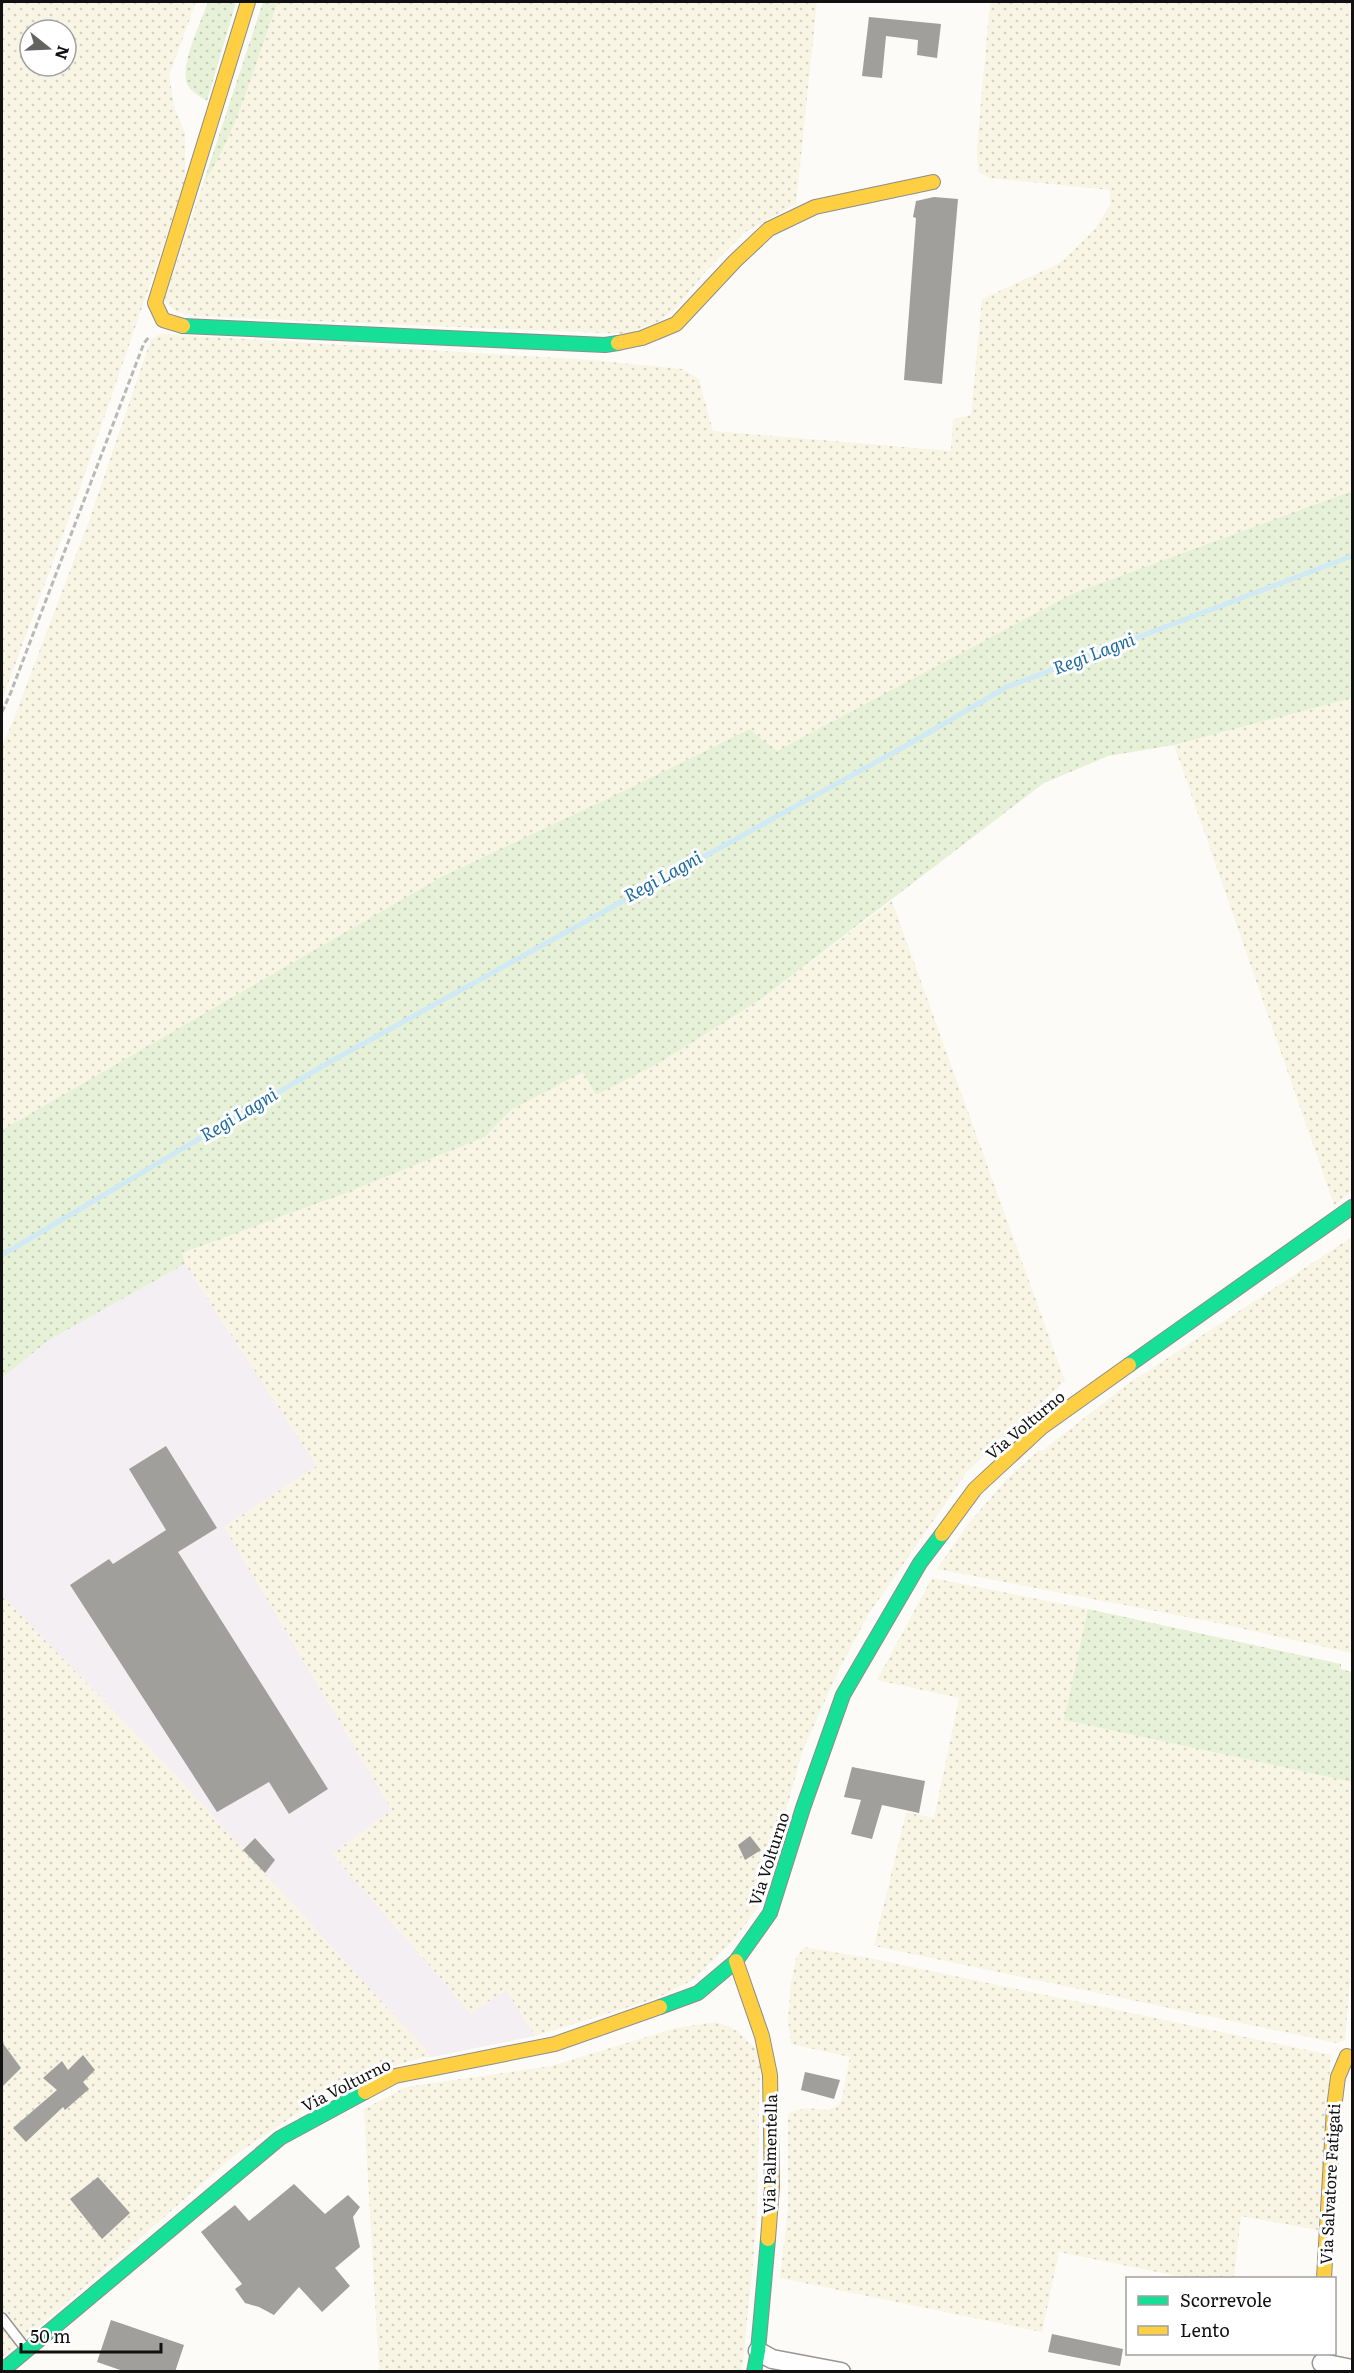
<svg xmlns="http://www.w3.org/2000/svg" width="1354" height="2373" viewBox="0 0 1354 2373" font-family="Literata,serif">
<defs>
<pattern id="farmland-dots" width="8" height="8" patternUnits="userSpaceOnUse" patternTransform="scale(1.5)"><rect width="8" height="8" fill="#f8f5e4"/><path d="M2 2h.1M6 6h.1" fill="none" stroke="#d4d1c3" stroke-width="1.8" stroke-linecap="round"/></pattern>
<pattern id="grass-dots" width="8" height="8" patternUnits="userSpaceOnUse" patternTransform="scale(1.5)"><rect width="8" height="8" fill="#e7f1d8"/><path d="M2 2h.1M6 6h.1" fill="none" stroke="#c5ceb8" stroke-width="1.8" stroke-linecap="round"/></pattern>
</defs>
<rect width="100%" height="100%" fill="#fcfbf7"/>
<!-- industrial -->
<polygon fill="#f4eff2" points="185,1264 317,1466 224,1527 392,1810 332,1854 471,2013 506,1990 535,2036 432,2057 166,1765 2,1596 2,1378 49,1340"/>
<!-- farmland -->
<g fill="url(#farmland-dots)" fill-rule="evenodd">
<path d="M 2,2 L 196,2 L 169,76 L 175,109 L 185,133 L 185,182 L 78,494 L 2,700 ZM 30,30 L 66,30 L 66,66 L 30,66 Z"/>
<polygon points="278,2 817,2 796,204 745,232 706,271 679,305 660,321 627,334 195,316 177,312 164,301 203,184"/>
<polygon points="990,2 1352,2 1352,491 1074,593 777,752 748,729 632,787 441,877 2,1130 2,745 11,726 91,515 151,339 161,334 592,360 682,369 699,379 713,431 951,451 953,419 971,415 982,299 1060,263 1095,229 1110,205 1110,190 990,178 978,172 977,147"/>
<polygon points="1352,698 1352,1191 1334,1205 1174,745"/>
<polygon points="892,901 1065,1381 967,1472 868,1615 836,1676 803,1750 759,1906 733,1941 693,1980 657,1998 535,2036 506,1990 471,2013 332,1854 392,1810 224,1527 317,1466 185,1264 182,1253 343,1194 485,1137 511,1110 583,1072 596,1095 661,1062 761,999"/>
<polygon points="1352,1237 1352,1653 1208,1621 937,1569 968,1524 1007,1479 1039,1450 1042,1451 1125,1386"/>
<polygon points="932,1578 1088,1609 1065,1720 1352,1782 1352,1959 1345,2040 1337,2043 874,1946 906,1812 934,1818 959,1698 877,1680"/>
<polygon points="2,1596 166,1765 432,2057 423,2057 346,2081 235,2155 34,2331 2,2357"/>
<polygon points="804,1947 874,1959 1331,2055 1318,2230 1241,2216 1234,2278 1187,2278 1059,2252 1042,2332 780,2278 788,2209 788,2113 807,2108 827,2110 838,2106 842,2098 850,2057 791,2044 788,2020 791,1983 796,1958"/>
<polygon points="716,2022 728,2026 738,2032 757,2050 760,2063 757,2221 742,2371 379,2371 364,2109 406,2087 551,2066 676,2028"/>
</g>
<!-- grass -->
<g fill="url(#grass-dots)">
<path d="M 208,2 L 236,2 L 207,101 C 199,96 188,90 186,81 C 182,60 201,22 208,2 Z"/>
<path d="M 263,2 L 278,2 C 255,61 238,131 203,184 Z"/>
<polygon points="1352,491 1352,698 1174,745 1108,756 1044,783 761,999 661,1062 596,1095 583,1072 511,1110 485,1137 343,1194 182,1253 185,1264 49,1340 2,1378 2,1130 441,877 632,787 749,729 777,751 1074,593"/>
<polygon points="1088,1609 1341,1664 1341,1669 1352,1672 1352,1782 1064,1720"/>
</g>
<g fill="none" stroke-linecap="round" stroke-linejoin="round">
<!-- stream -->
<polyline stroke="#cfe9f5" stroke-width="5" points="2,1255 328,1063 909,744 1007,687 1352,556"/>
</g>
<!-- building -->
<g fill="#a09f9c">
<polygon points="869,17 941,24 937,58 917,55 918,40 886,36 882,78 862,76"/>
<polygon points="934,197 958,199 942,384 904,380 916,218 913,217 916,201"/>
<polygon points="166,1446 217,1528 178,1552 328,1789 289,1814 269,1782 217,1812 70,1585 109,1559 113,1564 166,1530 129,1469"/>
<polygon points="852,1767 925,1781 919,1813 882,1805 872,1839 851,1834 861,1800 844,1797"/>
<polygon points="750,1836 761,1850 745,1860 738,1845"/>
<polygon points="255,1838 275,1860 265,1873 243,1850"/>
<polygon points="2,2042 21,2068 2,2087"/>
<polygon points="83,2055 95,2070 83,2082 89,2089 65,2110 63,2107 26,2142 13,2128 57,2090 43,2078 62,2061 68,2070"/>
<polygon points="805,2072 840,2080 834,2099 801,2090"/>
<polygon points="98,2177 130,2213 102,2239 70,2199"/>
<polygon points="294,2184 325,2214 348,2195 360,2207 353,2217 360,2247 335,2268 350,2286 322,2312 299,2287 274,2315 259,2307 245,2303 235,2289 242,2284 201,2232 235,2205 249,2221"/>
<polygon points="111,2320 184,2345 175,2372 126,2372 97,2362"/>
<polygon points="1052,2334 1123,2349 1120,2366 1048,2352"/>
</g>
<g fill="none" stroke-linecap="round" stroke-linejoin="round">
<!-- lane casing -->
<g stroke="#979695" stroke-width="12">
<polyline id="lane" points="2,2318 26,2349"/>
</g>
<!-- street casing -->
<g stroke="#979695" stroke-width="21">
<g id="street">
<polyline points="758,2351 772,2359 841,2372"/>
<polyline points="1322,2363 1352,2369"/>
</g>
</g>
<!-- fast casing -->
<g stroke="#8d8d8b" stroke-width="16">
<g id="fast">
<polyline points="183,326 605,345 618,343"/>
<polyline points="1129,1365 1352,1207"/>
<polyline points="660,2007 698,1993 736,1961 770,1913 803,1808 843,1695 920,1563 942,1534"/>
<polyline points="2,2371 280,2138 365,2092"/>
<polyline points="754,2372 758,2351 768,2239"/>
</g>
</g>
<!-- slow casing -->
<g stroke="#8d8d8b" stroke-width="16">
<g id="slow">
<polyline points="183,326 163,320 155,303 248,2"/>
<polyline points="618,343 642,338 676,324 735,261 769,229 815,207 933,182"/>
<polyline points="942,1534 975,1489 1042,1427 1129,1365"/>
<polyline points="736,1961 762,2036 770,2075 772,2187 768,2239"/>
<polyline points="365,2092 395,2076 555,2044 660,2007"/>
<polyline points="1324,2278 1334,2108 1338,2077 1347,2056"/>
</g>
</g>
<!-- path -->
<polyline stroke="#b9b9b8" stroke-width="3" stroke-dasharray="6 3" stroke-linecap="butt" points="2,712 11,692 144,343 150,336"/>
<!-- lane -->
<use href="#lane" stroke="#fffefe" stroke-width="9"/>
<!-- street -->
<use href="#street" stroke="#fffefe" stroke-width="18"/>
<!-- fast -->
<use href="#fast" stroke="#16e098" stroke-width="14"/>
<!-- slow -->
<use href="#slow" stroke="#ffcf43" stroke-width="14"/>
</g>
<g text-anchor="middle" stroke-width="6" stroke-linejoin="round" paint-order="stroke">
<!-- street labels -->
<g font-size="16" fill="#111" stroke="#fff">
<text transform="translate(1025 1425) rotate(-40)" y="6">Via Volturno</text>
<text transform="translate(769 1859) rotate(-72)" y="6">Via Volturno</text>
<text transform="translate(346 2085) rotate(-27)" y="6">Via Volturno</text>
<text transform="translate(770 2154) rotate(-89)" y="6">Via Palmentella</text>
<text transform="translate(1330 2184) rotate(-87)" y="6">Via Salvatore Fatigati</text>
</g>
<!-- water labels -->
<g font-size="18" font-style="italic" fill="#1e6b9f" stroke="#fff">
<text transform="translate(1094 654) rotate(-21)" y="6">Regi Lagni</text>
<text transform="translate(663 877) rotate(-29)" y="6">Regi Lagni</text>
<text transform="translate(239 1115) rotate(-31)" y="6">Regi Lagni</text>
</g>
</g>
<!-- border -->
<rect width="1354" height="2373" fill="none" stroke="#111111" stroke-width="6"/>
<!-- legend -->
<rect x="1126" y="2277" width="210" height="78" fill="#ffffff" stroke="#a0a0a0" stroke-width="1.5"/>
<rect x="1138" y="2296" width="30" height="9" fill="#16e098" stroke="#a0a0a0" stroke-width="1.5"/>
<text x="1180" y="2307" font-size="18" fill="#111111">Scorrevole</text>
<rect x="1138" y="2326" width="30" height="9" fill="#ffcf43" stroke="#a0a0a0" stroke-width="1.5"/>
<text x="1180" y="2337" font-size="18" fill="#111111">Lento</text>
<!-- north arrow -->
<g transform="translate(48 48) rotate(108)"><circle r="28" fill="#ffffff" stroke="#a0a0a0" stroke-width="1.5"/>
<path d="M0-4.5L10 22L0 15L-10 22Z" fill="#636362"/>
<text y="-9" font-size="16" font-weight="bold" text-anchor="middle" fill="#111111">N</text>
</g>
<!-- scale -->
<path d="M21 2343v9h140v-9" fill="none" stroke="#111111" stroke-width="3"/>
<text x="30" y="2343" font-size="18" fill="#111111" stroke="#ffffff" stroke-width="4.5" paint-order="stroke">50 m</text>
</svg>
